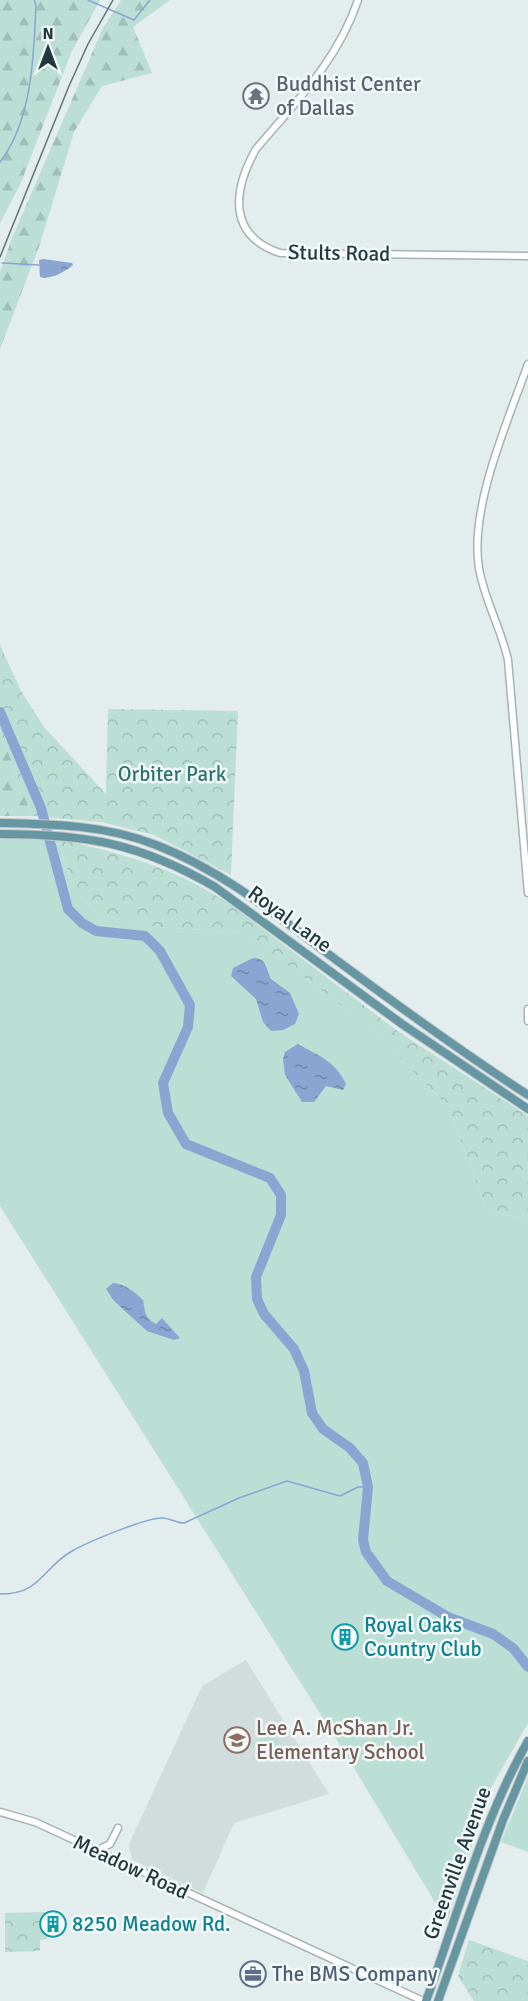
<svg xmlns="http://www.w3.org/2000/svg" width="528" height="2001" viewBox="0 0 528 2001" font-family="Signika,sans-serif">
<defs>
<pattern id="forest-firs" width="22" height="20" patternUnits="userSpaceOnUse" patternTransform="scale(1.5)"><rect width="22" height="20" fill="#bbded5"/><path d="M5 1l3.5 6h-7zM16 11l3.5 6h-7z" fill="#a0bfb8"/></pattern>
<pattern id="park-crowns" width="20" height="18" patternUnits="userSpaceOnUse" patternTransform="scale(1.5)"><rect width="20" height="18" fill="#bbded5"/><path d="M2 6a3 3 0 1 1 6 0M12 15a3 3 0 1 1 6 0" fill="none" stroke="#a0bfb8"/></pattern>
<pattern id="water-ripples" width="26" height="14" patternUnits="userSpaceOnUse" patternTransform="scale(1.5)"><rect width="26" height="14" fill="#8aa5d2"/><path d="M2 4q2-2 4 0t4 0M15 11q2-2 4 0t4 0" fill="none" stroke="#7087ac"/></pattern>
</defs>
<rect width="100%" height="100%" fill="#e3eded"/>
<!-- built -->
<polygon fill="#d1dddd" points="246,1660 329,1794 234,1823 203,1893 132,1860 129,1844 202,1686"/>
<!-- grass -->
<g fill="#bbded5">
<polygon points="0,839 58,839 72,886 100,916 157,927 245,933 366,1024 449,1107 486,1210 528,1221 528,1723 491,1788 447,1922 343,1750 0,1206"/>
<polygon points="272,1731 280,1744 259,1757 251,1744"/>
<polygon points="528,1777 528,1852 501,1842"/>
</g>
<!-- forest -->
<g fill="url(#forest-firs)">
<polygon points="0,0 100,0 71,53 20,185 0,223"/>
<polygon points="121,0 170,0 133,27 152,73 102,86 74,132 40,244 0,349 0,272 12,238 103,28"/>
<polygon points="0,730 32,816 0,816"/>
</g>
<!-- park -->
<g fill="url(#park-crowns)">
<polygon points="0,645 21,691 44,727 106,794 108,709 238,711 231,875 154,835 101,822 32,816 0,730"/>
<path d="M 58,839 C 125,854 172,867 230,904 L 399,1032 L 528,1116 L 528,1221 L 486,1210 L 449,1107 L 366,1024 L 245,933 L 157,927 L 100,916 L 72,886 Z"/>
<polygon points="46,1912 47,1939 40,1940 40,1951 5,1952 5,1913"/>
<polygon points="469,1940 528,1961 528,2001 474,2001 458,1976"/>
</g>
<!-- water -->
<g fill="url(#water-ripples)">
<path d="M 43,259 L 72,263 L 73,265 C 65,272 50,280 40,277 L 39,260 Z"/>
<path d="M 253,958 C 267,958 266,969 271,979 L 290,993 L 299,1014 L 295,1024 L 283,1030 L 271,1031 L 263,1022 L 256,999 L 231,976 L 233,968 Z"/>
<path d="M 298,1044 C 318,1056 335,1060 346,1084 L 343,1090 L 326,1086 L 314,1102 L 302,1102 L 285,1075 L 283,1059 L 285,1052 Z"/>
<path d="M 113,1283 C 126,1284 134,1292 143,1300 C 145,1311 144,1318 156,1324 L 162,1318 L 180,1338 L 174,1340 L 147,1331 L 114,1301 L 106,1289 Z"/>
</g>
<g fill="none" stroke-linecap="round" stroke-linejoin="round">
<!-- stream -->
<g stroke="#8aa5d2" stroke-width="1.5">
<polyline points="88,0 134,20 150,0"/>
<path d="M 0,162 C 32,121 34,55 36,5 L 34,0"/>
<polyline points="2,263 39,265"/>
<path d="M 0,1594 C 42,1594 42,1568 72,1551 C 88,1542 145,1518 162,1518 C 170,1518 176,1523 184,1523 L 239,1498 L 287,1481 L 340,1496 L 358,1487 L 368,1487"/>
</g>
<!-- river -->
<polyline stroke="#8aa5d2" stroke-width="10" points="0,712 41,808 68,909 82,923 96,931 145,936 160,951 190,1005 188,1027 163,1083 168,1113 186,1144 270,1178 281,1195 281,1215 256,1277 257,1299 264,1314 294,1349 304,1371 312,1413 323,1429 350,1448 363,1463 368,1487 363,1540 366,1552 387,1581 448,1617 493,1634 513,1648 528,1667"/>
<!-- minor casing -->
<g stroke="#a5b3b5" stroke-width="9">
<g id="minor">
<path d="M 358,0 C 338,60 296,102 256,149 C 233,190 227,235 280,253 L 528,256"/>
<path d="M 528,364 C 508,421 469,508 479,568 C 484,599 501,628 508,660 L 528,893"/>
<polyline points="528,1009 528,1021"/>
<polyline points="0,1812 35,1822 423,2001"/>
<polyline points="96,1851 110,1844 118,1828"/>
</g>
</g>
<!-- major casing -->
<g stroke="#c1c8c9" stroke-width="10">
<g id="major">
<path d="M 0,823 C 53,824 106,825 156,845 C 224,871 281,919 339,962 C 401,1008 463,1053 528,1095"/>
<path d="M 0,834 C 85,834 140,843 215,887 L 402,1024 L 528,1109"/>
<path d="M 426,2001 C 458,1914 482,1822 528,1741"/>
<polyline points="438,2001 503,1820 528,1761"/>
</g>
</g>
<!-- minor -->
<use href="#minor" stroke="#fff" stroke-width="6"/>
<!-- major -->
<use href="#major" stroke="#6796a3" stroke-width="8"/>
<!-- tram -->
<polyline stroke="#5d747a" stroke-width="1.5" points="0,257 69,86 88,44 113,0"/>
</g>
<!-- icons -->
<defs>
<g id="temple-ring" transform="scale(1.35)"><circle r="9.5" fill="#f3f9f9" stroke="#6b7280" stroke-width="1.5"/><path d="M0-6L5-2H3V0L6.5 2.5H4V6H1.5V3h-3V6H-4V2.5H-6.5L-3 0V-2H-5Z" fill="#6b7280"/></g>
<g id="building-ring" transform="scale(1.35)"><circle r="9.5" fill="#f3f9f9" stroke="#0f9aa8" stroke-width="1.5"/><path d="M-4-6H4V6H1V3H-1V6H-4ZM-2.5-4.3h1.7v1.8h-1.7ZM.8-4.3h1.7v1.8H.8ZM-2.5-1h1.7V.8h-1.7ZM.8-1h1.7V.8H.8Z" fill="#0f9aa8"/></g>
<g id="school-ring" transform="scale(1.35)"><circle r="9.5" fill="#f3f9f9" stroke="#8d6e63" stroke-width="1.5"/><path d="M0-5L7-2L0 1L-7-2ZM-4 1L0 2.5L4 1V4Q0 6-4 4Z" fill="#8d6e63"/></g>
<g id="office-ring" transform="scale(1.35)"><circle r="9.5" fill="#f3f9f9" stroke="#5c6f8a" stroke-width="1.5"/><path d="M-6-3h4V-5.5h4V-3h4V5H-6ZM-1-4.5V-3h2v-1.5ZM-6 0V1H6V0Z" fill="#5c6f8a"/></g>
</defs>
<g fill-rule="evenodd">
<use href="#temple-ring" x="256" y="96"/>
<use href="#building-ring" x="345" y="1637"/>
<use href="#school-ring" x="237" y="1740"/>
<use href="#building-ring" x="53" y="1924"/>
<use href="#office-ring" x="253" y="1974"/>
</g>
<g text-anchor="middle" stroke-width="5" stroke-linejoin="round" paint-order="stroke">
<!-- worship labels -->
<g font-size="21" fill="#5b616d" stroke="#f3f9f9" text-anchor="start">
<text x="276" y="91">Buddhist Center<tspan x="276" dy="24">of Dallas</tspan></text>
</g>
<!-- street labels -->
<g font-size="21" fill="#22393e" stroke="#f3f9f9">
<text transform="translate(339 253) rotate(1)" y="7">Stults Road</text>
<text transform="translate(290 919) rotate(36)" y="7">Royal Lane</text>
<text transform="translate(457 1863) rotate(-70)" y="7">Greenville Avenue</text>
<text transform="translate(131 1867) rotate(25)" y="7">Meadow Road</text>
</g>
<!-- park labels -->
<g font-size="21" fill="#2c766b" stroke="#f3f9f9">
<text x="172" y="781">Orbiter Park</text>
</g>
<!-- culture labels -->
<g font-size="21" fill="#0d838f" stroke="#f3f9f9" text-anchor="start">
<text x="364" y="1632">Royal Oaks<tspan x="364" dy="24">Country Club</tspan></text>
<text x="72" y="1931">8250 Meadow Rd.</text>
</g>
<!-- education labels -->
<g font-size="21" fill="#785e54" stroke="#f3f9f9" text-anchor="start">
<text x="256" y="1735">Lee A. McShan Jr.<tspan x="256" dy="24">Elementary School</tspan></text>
</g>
<!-- service labels -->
<g font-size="21" fill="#4e5e75" stroke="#f3f9f9" text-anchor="start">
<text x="272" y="1981">The BMS Company</text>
</g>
</g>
<!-- north arrow -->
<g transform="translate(48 48)" stroke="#f3f9f9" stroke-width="4.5" paint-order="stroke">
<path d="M0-4.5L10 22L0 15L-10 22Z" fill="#22393e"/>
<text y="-9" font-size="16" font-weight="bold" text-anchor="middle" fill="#22393e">N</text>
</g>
</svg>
